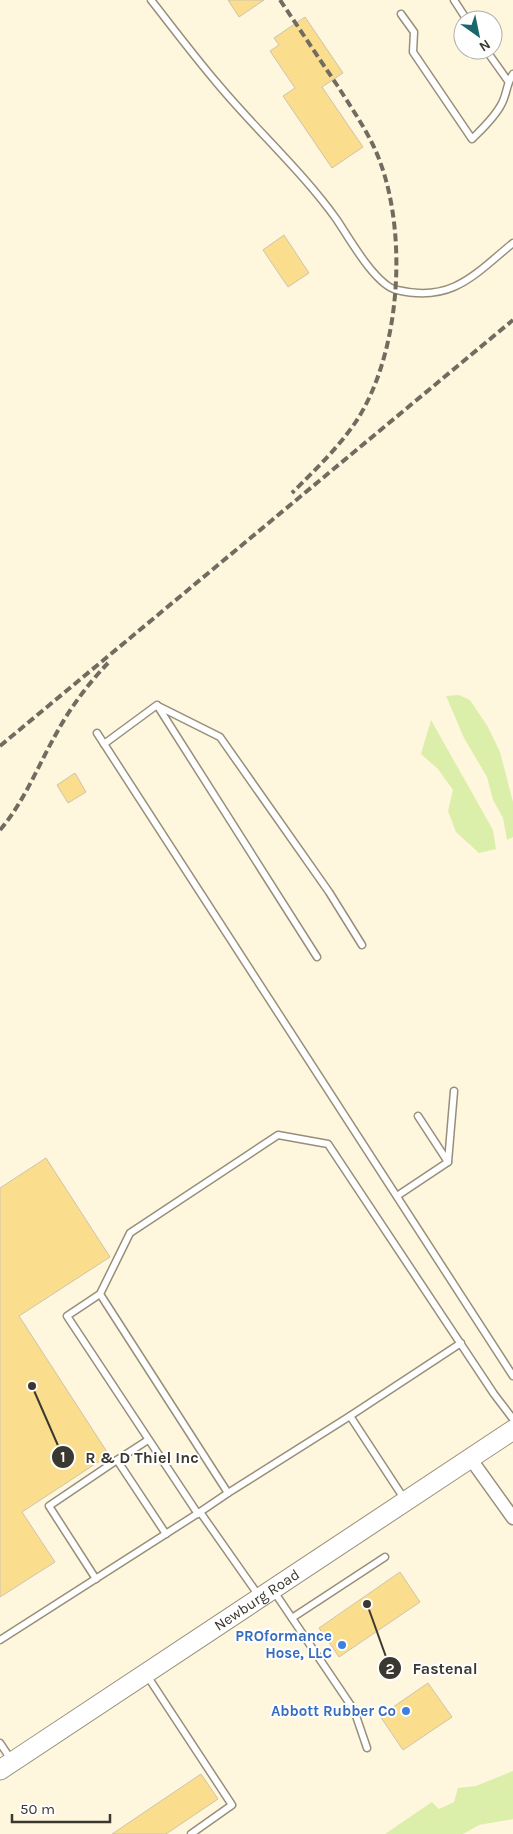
<svg xmlns="http://www.w3.org/2000/svg" width="513" height="1834" viewBox="0 0 513 1834" font-family="Karla,sans-serif">
<rect width="100%" height="100%" fill="#fff6de"/>
<!-- green -->
<g fill="#dcefaa">
<polygon points="459,695 470,700 488,727 500,752 513,802 513,837 507,840 503,818 493,800 487,777 464,738 446,696"/>
<polygon points="431,720 493,830 496,849 479,853 456,832 448,811 453,790 438,769 421,754"/>
<polygon points="513,1771 513,1819 479,1825 463,1834 385,1834 432,1802 439,1809 454,1802 458,1788 476,1786"/>
</g>
<!-- building -->
<g fill="#fade8e" stroke="#cdc4ad">
<polygon points="228,0 264,0 239,17"/>
<polygon points="305,17 343,73 322,87 363,147 332,168 283,96 295,88 270,51 279,45 274,38"/>
<polygon points="284,235 309,273 288,287 263,250"/>
<polygon points="75,773 86,792 68,803 57,785"/>
<polygon points="46,1158 110,1257 19,1316 109,1455 22,1512 55,1562 0,1597 0,1188"/>
<polygon points="400,1572 420,1602 339,1657 319,1628"/>
<polygon points="428,1683 452,1717 403,1750 380,1716"/>
<polygon points="201,1774 218,1799 166,1834 112,1834"/>
</g>
<g fill="none" stroke-linecap="round" stroke-linejoin="round">
<!-- service casing -->
<g stroke="#978f7a" stroke-width="9">
<g id="service">
<path d="M 151,0 C 173,28 194,56 217,83 C 256,130 302,171 337,220 C 349,238 376,286 397,290 C 452,303 474,275 513,243"/>
<polyline points="454,0 467,20"/>
<path d="M 401,14 L 414,32 L 413,52 L 472,139 C 483,128 494,118 501,105 C 507,95 506,84 513,74"/>
<polyline points="486,50 508,81"/>
<polyline points="158,706 220,737 329,892 362,945"/>
<polyline points="97,733 513,1376"/>
<polyline points="104,744 157,705 317,957"/>
<polyline points="448,1162 454,1091"/>
<polyline points="397,1196 448,1162 418,1116"/>
<polyline points="100,1294 67,1316 198,1514"/>
<polyline points="461,1343 350,1416 228,1493 100,1294 130,1233 278,1135 328,1144 494,1394 513,1419"/>
<polyline points="350,1416 405,1500"/>
<polyline points="117,1460 148,1440"/>
<polyline points="200,1512 228,1493"/>
<polyline points="96,1579 49,1506 117,1460 166,1534"/>
<polyline points="273,1590 354,1710 367,1748"/>
<polyline points="292,1618 385,1557"/>
<polyline points="0,1640 200,1512 259,1596"/>
<polyline points="146,1674 232,1805 191,1834"/>
<polyline points="0,1743 12,1761"/>
</g>
</g>
<!-- minor casing -->
<g stroke="#978f7a" stroke-width="15">
<polyline id="minor" points="470,1458 513,1518"/>
</g>
<!-- secondary casing -->
<g stroke="#978f7a" stroke-width="21">
<g id="secondary">
<path id="s1" d="M 0,1770 L 513,1430"/>
</g>
</g>
<!-- service -->
<use href="#service" stroke="#fff" stroke-width="6"/>
<!-- minor -->
<use href="#minor" stroke="#fff" stroke-width="12"/>
<!-- secondary -->
<use href="#secondary" stroke="#fff" stroke-width="19"/>
<!-- rail -->
<g stroke="#716c5f" stroke-width="4" stroke-dasharray="8 4" stroke-linecap="butt">
<path d="M 280,0 C 299,28 318,57 337,85 C 349,104 362,123 372,143 C 410,219 403,352 355,423 C 337,449 314,471 292,493"/>
<polyline points="0,746 513,320"/>
<path d="M 0,830 C 24,802 38,766 56,734 C 70,708 88,684 108,663"/>
</g>
</g>
<!-- markers -->
<g fill="#3f7fe0" stroke="#fff" stroke-width="2">
<circle cx="342" cy="1645" r="5"/>
<circle cx="406" cy="1711" r="5"/>
</g>
<g text-anchor="middle" stroke-width="4" stroke-linejoin="round" paint-order="stroke">
<!-- street labels -->
<g font-size="15" fill="#3b382f" stroke="#fff">
<text dy="5" stroke="none"><textPath href="#s1" startOffset="308">Newburg Road</textPath></text>
</g>
<!-- shop labels -->
<g font-size="15" font-weight="bold" fill="#366cbe" stroke="#fff" text-anchor="end">
<text x="332" y="1641">PROformance<tspan x="332" dy="17">Hose, LLC</tspan></text>
<text x="396" y="1716">Abbott Rubber Co</text>
</g>
</g>
<!-- callouts -->
<path fill="none" stroke="#3b382f" stroke-width="2" d="M32 1386L63 1457M367 1604L390 1668"/>
<g fill="#3b382f" stroke="#fff" stroke-width="2">
<circle cx="32" cy="1386" r="5"/>
<circle cx="367" cy="1604" r="5"/>
<circle cx="63" cy="1457" r="12"/>
<circle cx="390" cy="1668" r="12"/>
</g>
<g font-size="15" text-anchor="middle" font-weight="bold" fill="#fff">
<text x="63" y="1462">1</text>
<text x="390" y="1674">2</text>
</g>
<g font-size="16" text-anchor="middle" font-weight="bold" fill="#3b382f" stroke="#fff" stroke-width="4" stroke-linejoin="round" paint-order="stroke">
<text x="142" y="1463">R &amp; D Thiel Inc</text>
<text x="445" y="1674">Fastenal</text>
</g>
<!-- north arrow -->
<g transform="translate(478 35) rotate(147)"><circle r="24" fill="#ffffff" stroke="#b1afac"/>
<path d="M0-4L9 19L0 12L-9 19Z" fill="#1b686c"/>
<text y="-8" font-size="14" font-weight="bold" text-anchor="middle" fill="#3b382f">N</text>
</g>
<!-- scale -->
<path d="M12 1814v8h98v-8" fill="none" stroke="#3b382f" stroke-width="2.5"/>
<text x="20" y="1814" font-size="15" fill="#3b382f" stroke="#ffffff" stroke-width="4" paint-order="stroke">50 m</text>
</svg>
